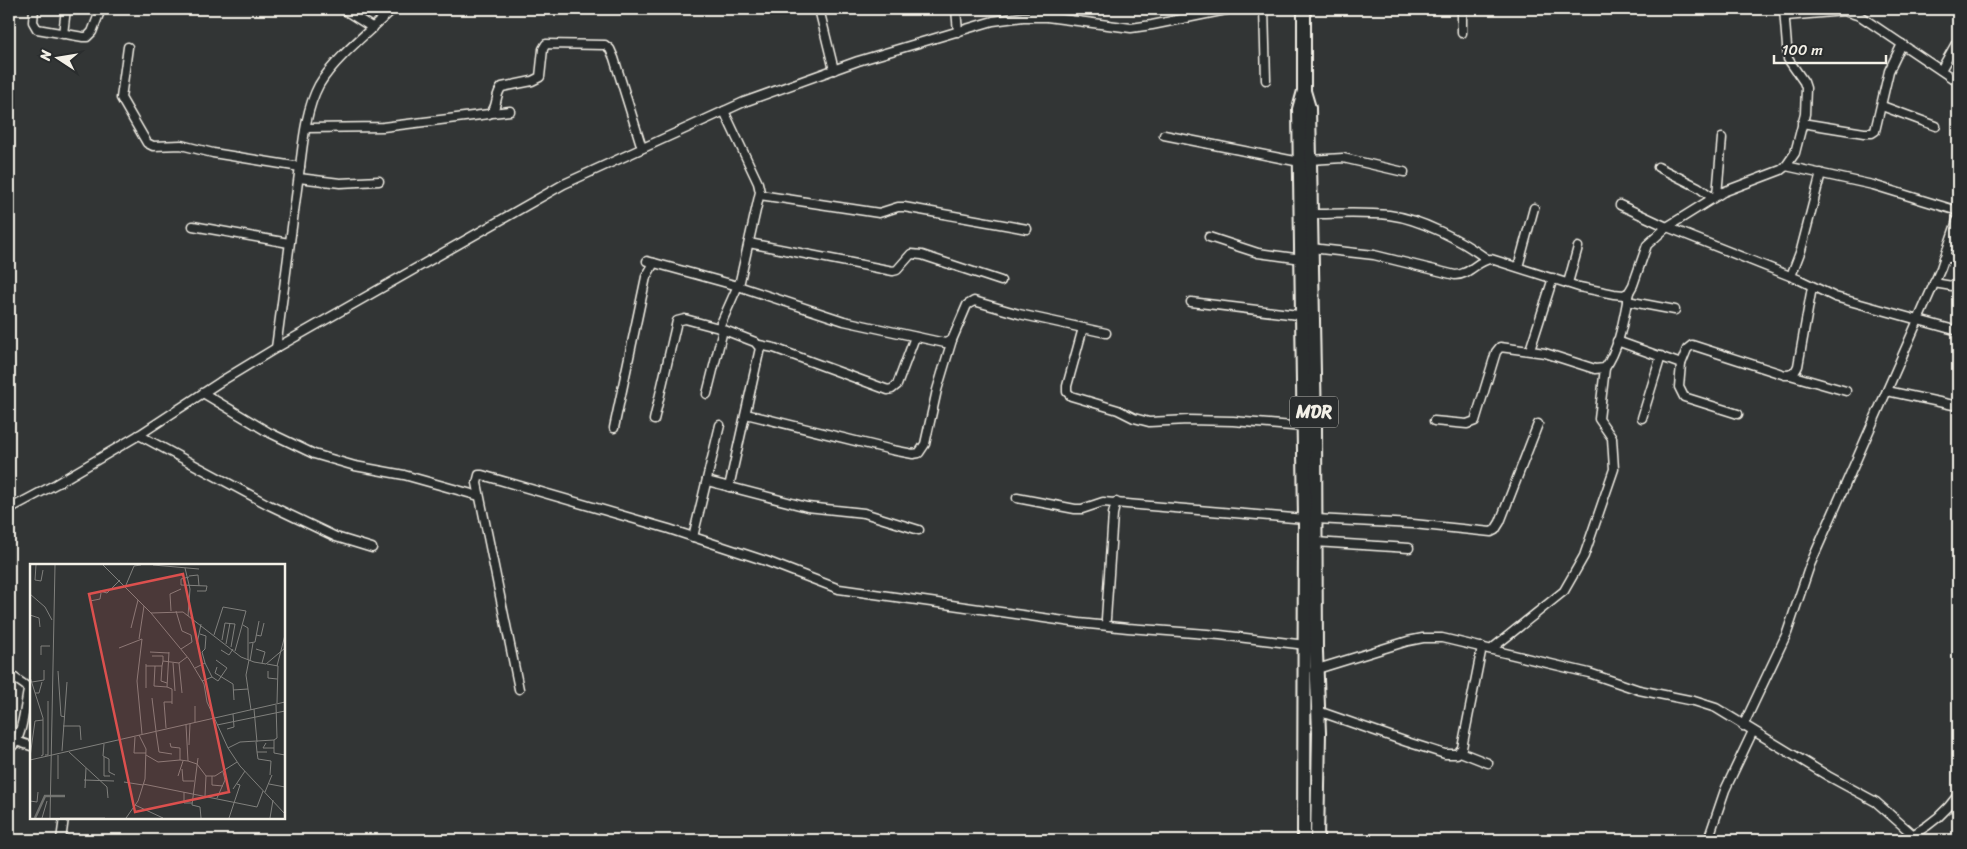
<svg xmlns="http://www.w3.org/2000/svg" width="1967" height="849" viewBox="0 0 1967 849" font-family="Sriracha,sans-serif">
<rect width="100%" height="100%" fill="#323535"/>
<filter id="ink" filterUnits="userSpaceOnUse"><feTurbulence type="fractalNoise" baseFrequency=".02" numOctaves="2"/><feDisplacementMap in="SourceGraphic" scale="10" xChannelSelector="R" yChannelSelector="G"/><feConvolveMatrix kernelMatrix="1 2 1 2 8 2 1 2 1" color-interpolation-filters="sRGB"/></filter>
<g filter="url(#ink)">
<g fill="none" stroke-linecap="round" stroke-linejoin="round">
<!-- street casing -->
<g stroke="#f4f1e8" stroke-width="11">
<g id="street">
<polyline points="34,9 33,22 37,29 83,37 87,37 92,32 101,9"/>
<polyline points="343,9 373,28"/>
<polyline points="819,9 834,70"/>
<polyline points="956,9 958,32"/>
<polyline points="1264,9 1266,80"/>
<polyline points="1462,9 1462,33"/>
<polyline points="1786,16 1844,11 1860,16 1958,82"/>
<polyline points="63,34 66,9"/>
<polyline points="128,47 121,98 147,143 153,146 181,145 213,153 300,167"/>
<polyline points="1941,70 1958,40"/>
<polyline points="1882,106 1936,126"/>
<polyline points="724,111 758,183 760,192 740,281 719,328 755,342 760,348 729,487"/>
<polyline points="492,113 510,111"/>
<polyline points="1802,123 1864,133 1872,133 1875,131 1889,71 1902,44"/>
<path d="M 306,128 L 383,127 L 489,114 C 499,108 494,95 502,87 L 532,81 L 540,77 L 543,49 L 546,44 L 605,45 L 610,49 L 614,58 L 642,148"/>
<polyline points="1164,135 1300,162"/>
<polyline points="1310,160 1343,158 1404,172"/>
<polyline points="1786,166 1873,185 1958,211"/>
<polyline points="1658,167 1698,187 1713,198"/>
<polyline points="299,178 340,183 379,181"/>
<polyline points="760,195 879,213 898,207 904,207 1027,229"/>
<polyline points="1717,195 1722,138"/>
<polyline points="1620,205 1667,227 1800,280 1835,297 1958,331"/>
<path d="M 1311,214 C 1336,214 1363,212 1389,215 C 1421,219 1461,240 1487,259"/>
<polyline points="193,226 289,243"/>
<polyline points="1209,237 1258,253 1302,259"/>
<polyline points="749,243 893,271 897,270 911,254 922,255 1001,281"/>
<path d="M 1311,248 L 1374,255 L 1455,275 C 1470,275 1477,260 1491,259 L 1579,287 L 1614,294 L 1624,295 L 1629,292 L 1633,285 L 1647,245 L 1667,227 L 1723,192 L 1781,170 L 1786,166 L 1795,153 L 1805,114 L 1806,88 L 1804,82 L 1788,59 L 1784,9"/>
<polyline points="1944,258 1958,258"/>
<polyline points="647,261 738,286 844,321 945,343 952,340 967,305 974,301 1019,314 1106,333"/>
<polyline points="1518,267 1534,208"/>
<polyline points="1791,276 1801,250 1821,173"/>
<polyline points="1568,283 1578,247"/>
<polyline points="1934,283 1958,287"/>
<polyline points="1627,301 1675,310"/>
<polyline points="1191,302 1306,316"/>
<polyline points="1083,328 1067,386 1067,392 1071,396 1118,410 1134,418 1149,422 1188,420 1233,421 1304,427"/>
<polyline points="1617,341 1681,364 1679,387 1684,397 1738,414"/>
<polyline points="759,345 774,348 888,390 892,389 897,385 915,337"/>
<path d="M 276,348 C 284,290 291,232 299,174 C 303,145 305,111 319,85 C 334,59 371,30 393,9"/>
<polyline points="1530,350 1553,278"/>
<path d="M 1681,364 L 1687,349 L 1692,345 L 1785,375 C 1792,375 1795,373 1798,366 L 1812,287"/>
<polyline points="1790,375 1846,391"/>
<polyline points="1887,391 1958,406"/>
<polyline points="203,393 268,432 314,454 355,466 404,475 479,496"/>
<polyline points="707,394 723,330"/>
<polyline points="746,414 892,450 913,454 919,453 925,444 937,390 952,340"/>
<polyline points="1642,418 1661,356"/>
<polyline points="654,420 677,321 685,319 719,328"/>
<path d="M 1434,421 L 1467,424 L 1475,421 L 1496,352 L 1500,347 L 1545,353 L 1595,369 L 1605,368 C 1620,348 1624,316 1629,292"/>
<polyline points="614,428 646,277 654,263"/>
<polyline points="139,435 269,505 336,537 372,548"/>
<polyline points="707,481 807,507 864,513 919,530"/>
<polyline points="1017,498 1075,509 1082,509 1103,502 1305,519"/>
<polyline points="9,509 56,484 139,435 220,382 276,348 564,184 744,102 858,61 993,21 1023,17 1047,17 1131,28 1152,25 1231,9"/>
<polyline points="1316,519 1413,524 1491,532 1495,530 1500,522 1538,424"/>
<polyline points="693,537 720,425"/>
<polyline points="1315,542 1409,548"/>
<polyline points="1106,619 1113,514 1116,502"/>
<polyline points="1494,647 1564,591 1584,556 1614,469 1612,438 1599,419 1605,368"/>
<polyline points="1314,670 1408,641 1423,638 1442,638 1589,673 1639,690 1694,701 1716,708 1828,776 1876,802 1919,840"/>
<path d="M 9,674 L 26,686 L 28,691 C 25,704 22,745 9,748"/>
<polyline points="519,689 477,483 479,475 482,475 669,529 766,561 839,589 1079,623 1128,628 1220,635 1306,645"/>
<polyline points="1318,711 1407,742 1445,754 1457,754 1462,748 1482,647"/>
<polyline points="1743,726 1787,633 1810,565 1941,268 1958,218"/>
<polyline points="16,741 31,746"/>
<polyline points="1460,752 1488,763"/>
<path d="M 1914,834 C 1932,824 1946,812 1958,795"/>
<polyline points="61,840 64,818"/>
<polyline points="1708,840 1725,790 1753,731"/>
</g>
</g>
<!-- primary casing -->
<g stroke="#f4f1e8" stroke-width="16">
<g id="primary">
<polyline points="1304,91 1309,108 1315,427 1316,652 1319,733 1317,840"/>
<polyline points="1304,840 1305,519 1299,109 1304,91 1304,9"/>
</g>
</g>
<!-- street -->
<use href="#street" stroke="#2a2d2e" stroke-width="8"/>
<!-- primary -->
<use href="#primary" stroke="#2a2d2e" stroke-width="12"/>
</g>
</g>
<g text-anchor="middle" stroke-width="4.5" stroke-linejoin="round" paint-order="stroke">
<!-- shield labels -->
<rect fill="#2a2d2e" stroke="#b7b6b0" stroke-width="1" x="1290" y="396.5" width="48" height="31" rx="4"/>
<g font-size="18" font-weight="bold" fill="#f4f1e8">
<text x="1314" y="418">MDR</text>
</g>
</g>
<!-- overview -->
<g transform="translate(30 564)">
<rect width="255" height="255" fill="#323535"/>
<path fill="none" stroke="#727370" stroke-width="2.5" d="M 5,254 L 15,232 L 35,232"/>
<path fill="none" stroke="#80807d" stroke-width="1" d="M 6,1 L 5,16 L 11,17 L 13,6M 73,1 L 121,49 L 159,95 L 174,120 L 177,138 L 198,184 L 210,202 L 255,250M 123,1 L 169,5M 155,4 L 160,25 L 158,52M 159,12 L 168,11 L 169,22M 159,13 L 151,15 L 151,21 L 177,22 L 176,27 L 167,27M 96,21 L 104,2 L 111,1M 70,27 L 77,29 L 90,16M 0,30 L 15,43 L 22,56M 60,37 L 70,35 L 71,29M 141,47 L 140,30 L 151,25M 146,47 L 152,67 L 161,71 L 162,78 L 151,85M 121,49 L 153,48 L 211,93 L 224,98 L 236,100 L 255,84M 0,51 L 9,54 L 10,63M 213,61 L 218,64 L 218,96M 101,64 L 108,36M 184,71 L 193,43 L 216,47 L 205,87M 226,71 L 231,72 L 234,59M 109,75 L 114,42M 192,76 L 195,59 L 205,60 L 201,83M 219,79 L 225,78 L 229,57M 167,80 L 171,60M 196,80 L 200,59M 89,84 L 112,75 L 107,117 L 112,170M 226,85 L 235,88 L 232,99M 191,86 L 199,91 L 203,85M 120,88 L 139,89M 139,88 L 137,123 L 142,125 L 142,140M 11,91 L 11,82 L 20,82M 122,92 L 133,92 L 133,97M 219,96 L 216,111 L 221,146M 220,97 L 223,79M 143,99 L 145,127M 149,99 L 152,129M 237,100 L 248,102 L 247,139M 116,102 L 132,102 L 133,97 L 149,99 L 157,93M 125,102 L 124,122 L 137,123M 132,102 L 131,117 L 137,119M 247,102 L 255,71M 187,103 L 185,109 L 203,120 L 204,136M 165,104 L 175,99 L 172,88 L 175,85 L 176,72 L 170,70M 28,107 L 31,152 L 35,153M 238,107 L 238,114 L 247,115M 0,113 L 13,154 L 13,191 L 11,192M 182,113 L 188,117 L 197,104 L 186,96M 172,117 L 182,113 L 175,99M 2,118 L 14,116 L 14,106M 116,124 L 116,100M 203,126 L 218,125M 5,129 L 9,129 L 12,118M 122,134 L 126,167M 165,142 L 165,158M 224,145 L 227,178M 156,161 L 158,197 L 167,200 L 176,212 L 185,212 L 207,198M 187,161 L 255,147M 33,162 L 50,162 L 51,176M 136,164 L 134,138 L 142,138M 197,165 L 204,163 L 203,150M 126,168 L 129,188 L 142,190M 105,173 L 104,189 L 116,189M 244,176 L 247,174 L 246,141M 226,178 L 227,188 L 237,188M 140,179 L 141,183 L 150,184 L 150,196 L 158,197M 236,179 L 233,184 L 244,184M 74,180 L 73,192 L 79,195 L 79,208 L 85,211M 159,181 L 160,160M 198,184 L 210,178 L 244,176 L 244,189 L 255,191M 32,187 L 37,118M 39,188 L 77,223 L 78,234M 227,188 L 228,195 L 241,197 L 240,211M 15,191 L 18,191 L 18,137M 116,191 L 128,198 L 150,196M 0,193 L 5,157 L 13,156M 74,193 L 74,212 L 80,212M 168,194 L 162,241 L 170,243 L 171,254M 0,196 L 255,138M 152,205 L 153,217 L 164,217M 148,212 L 153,197M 182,212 L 182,221 L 193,222M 28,215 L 28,191M 54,216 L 84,217M 94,218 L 113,221M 113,220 L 227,243 L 233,227M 239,220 L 255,223M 55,224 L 56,204M 203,225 L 215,207M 154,228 L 154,239 L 162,239M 235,228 L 242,211M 175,232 L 176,212M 187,234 L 195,216 L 193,208M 0,237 L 7,238 L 8,228M 105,241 L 133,254M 12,254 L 17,237M 20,254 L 25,1M 30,254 L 75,254M 96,254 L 108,237 L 115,215 L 116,185 L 109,171M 199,254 L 210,221 L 207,220M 240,254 L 243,236"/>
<path fill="#dc504e" fill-opacity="0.15" stroke="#dc504e" stroke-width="2.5" d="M 153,10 L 199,228 L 105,248 L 59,30 Z"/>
<rect width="255" height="255" fill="none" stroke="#f4f1e8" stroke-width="2.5"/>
</g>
<!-- margin -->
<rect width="1967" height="849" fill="none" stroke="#2a2d2e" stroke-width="30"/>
<rect x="15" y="15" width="1937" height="819" fill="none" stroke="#f4f1e8" stroke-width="2" filter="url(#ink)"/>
<!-- north arrow -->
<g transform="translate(58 58) rotate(282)" stroke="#2a2d2e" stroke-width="4" paint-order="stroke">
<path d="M0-4L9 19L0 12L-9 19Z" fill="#f4f1e8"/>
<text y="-8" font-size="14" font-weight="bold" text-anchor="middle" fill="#f4f1e8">N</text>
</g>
<!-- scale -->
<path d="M1774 55v8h112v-8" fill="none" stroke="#f4f1e8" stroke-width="2.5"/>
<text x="1782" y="55" font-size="15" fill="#f4f1e8" stroke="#2a2d2e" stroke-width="4" paint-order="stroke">100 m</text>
</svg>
